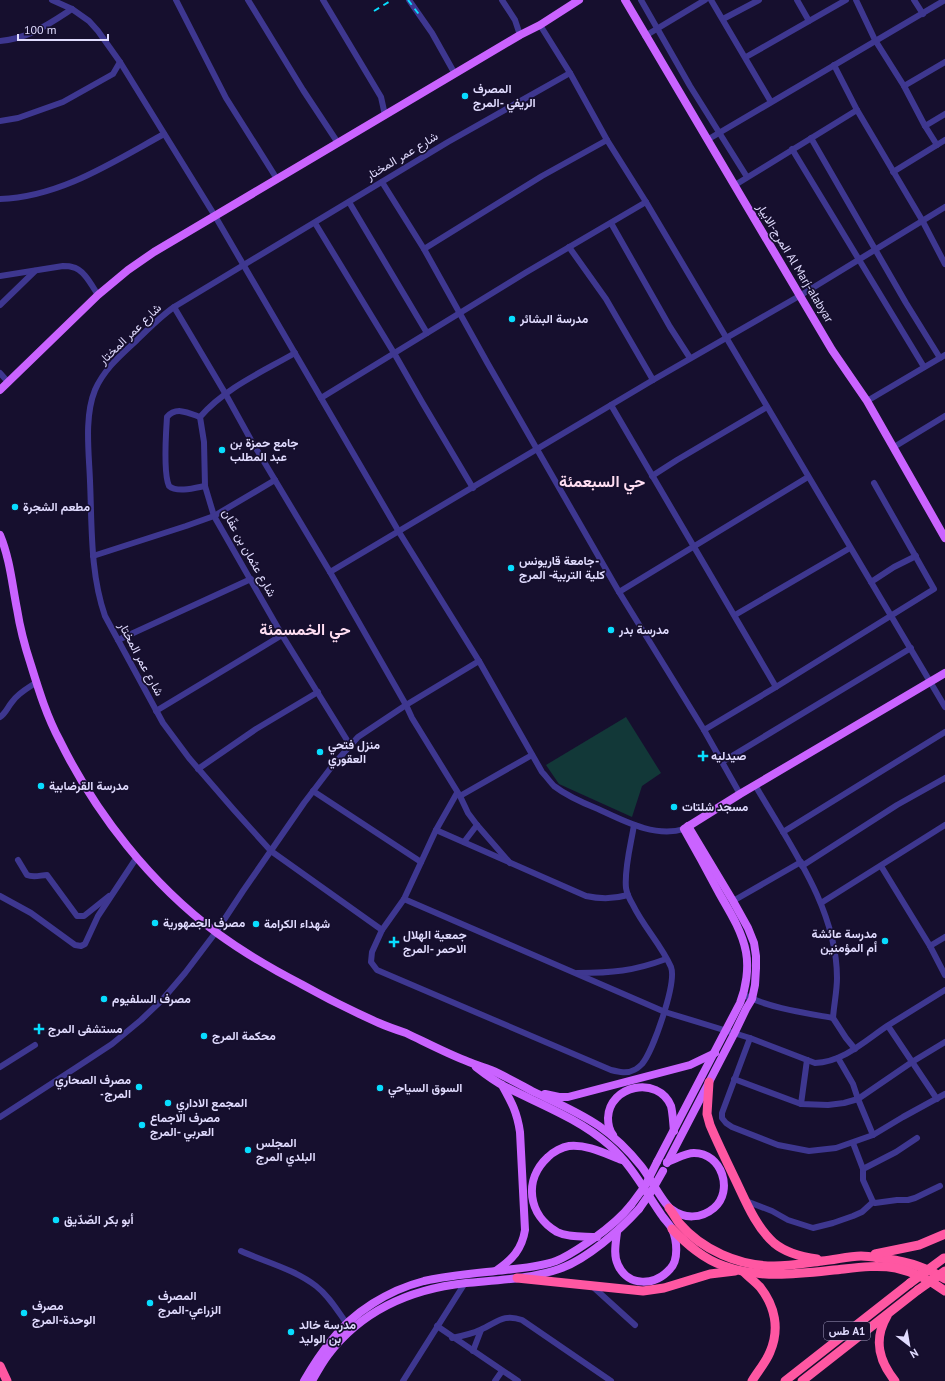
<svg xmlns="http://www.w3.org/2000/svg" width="945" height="1381" viewBox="0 0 945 1381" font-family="'PT Sans',Vazirmatn,sans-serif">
<rect width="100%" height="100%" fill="#160f2e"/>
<!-- green -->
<polygon fill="#123838" points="626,717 661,773 642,786 632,817 559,784 546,765"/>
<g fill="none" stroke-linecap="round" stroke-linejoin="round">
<!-- minor -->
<g stroke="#3e3790" stroke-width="6">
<path d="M 52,0 L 72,9 L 89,21 L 98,31 L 120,62 L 215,216 L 399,532 L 479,661 L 542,772 C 546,776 550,782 554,786 C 567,796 583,803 598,809 C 624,821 655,838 684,829"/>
<polyline points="176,0 226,98 277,179"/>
<polyline points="248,0 303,90 338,143"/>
<polyline points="323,0 381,97 385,115"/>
<polyline points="409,0 432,33 455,74"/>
<polyline points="502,0 515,20 520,35"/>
<polyline points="641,0 690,86 747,177"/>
<polyline points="711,0 771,102"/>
<polyline points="797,0 809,21"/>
<polyline points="856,0 875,40 904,86 925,126 937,145"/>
<polyline points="914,0 923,14"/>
<polyline points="723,19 759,0"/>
<polyline points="540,25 570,73 607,140 646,202 945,707"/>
<polyline points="645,36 705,0"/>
<path d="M 0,41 C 28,39 49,24 72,9"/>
<polyline points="746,57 846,0"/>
<polyline points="834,65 857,110 922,220 945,264"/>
<polyline points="904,86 945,62"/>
<polyline points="0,121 18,118 63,102 113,74 120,62"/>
<polyline points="925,126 945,114"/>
<polyline points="811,138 906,303 940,358"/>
<polyline points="707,140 945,0"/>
<polyline points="792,149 924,367"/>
<polyline points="893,172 945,140"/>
<polyline points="382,182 424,249 488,364 619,592 704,730 776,687 934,589 874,483"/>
<polyline points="735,185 857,110"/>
<path d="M 0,199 C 60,197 113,162 164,134"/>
<polyline points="349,202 427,333"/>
<polyline points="315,223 394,353 422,402 473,488"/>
<polyline points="611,223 670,327 690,358"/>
<polyline points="569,247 606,299 653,380"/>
<polyline points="424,249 542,176 607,140"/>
<path d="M 0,276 L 63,266 C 66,266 70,266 72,267 C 84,269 92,286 98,295"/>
<polyline points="0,305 35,271"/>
<polyline points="174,307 225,393 251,440 330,572 406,705 412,718 460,796 468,813 477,825 510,863"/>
<path d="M 295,353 C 262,372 225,388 200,417 L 204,442 L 205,486 L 214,516 L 282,635 L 350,745"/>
<polyline points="0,373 8,382"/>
<polyline points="321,398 525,273 646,202"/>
<polyline points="867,401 945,355"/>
<polyline points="611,405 776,687"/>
<path d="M 200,417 C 189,413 176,406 167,417 C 166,432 163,473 169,486 C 177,493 195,488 205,486"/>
<polyline points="894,447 945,416"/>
<polyline points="652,476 677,460 767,407"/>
<polyline points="93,556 186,526 214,516 275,480"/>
<polyline points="330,572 653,380 801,295 945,207"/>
<polyline points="871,582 894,567 916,556"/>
<polyline points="619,592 808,477"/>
<polyline points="735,615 850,548"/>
<polyline points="118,640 251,579"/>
<polyline points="156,711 282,635"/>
<path d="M 0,717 C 6,713 7,708 12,702 C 18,693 28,688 37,682"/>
<polyline points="704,730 740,794"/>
<polyline points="722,762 911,648"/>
<polyline points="198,769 256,729 318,692"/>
<path d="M 755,785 C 789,844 837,908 837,978 C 837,991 834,1004 833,1018"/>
<polyline points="313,791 421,862"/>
<path d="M 457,793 L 436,830 L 404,899 L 382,930 L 372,952 L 371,962 L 377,970 L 611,1070 C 619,1072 627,1074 634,1070 C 637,1069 640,1066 642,1064 C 653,1051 677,983 671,967 C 662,946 643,926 633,905 C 630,900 627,894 626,888 C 624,869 631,844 634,825"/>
<polyline points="460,796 532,755"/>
<path d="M 436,830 L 586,896 C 600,899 614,899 628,895"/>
<polyline points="783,832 945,732"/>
<polyline points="464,842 477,825"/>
<path d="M 18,860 L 27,875 C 34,878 41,875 47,875 L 77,916 L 84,916 L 109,896"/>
<polyline points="802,866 897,805 945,778"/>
<polyline points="881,866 930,946 945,975"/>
<polyline points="0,896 31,913 75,945 81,946 85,944 98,916 137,857"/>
<path d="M 404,899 L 665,1012 L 750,1038 L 815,1063 C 843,1062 865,1041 887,1026 C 906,1014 926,1002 945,990"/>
<polyline points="733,901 801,862"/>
<polyline points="821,903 945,825"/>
<path d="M 382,930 L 271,851 L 234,810 L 189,758 L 163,723 L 105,616 C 90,573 92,526 90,481 C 89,453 84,417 95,390 C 104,369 121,355 137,340 C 149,328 160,317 174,307 L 448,142 L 570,73"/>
<polyline points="930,946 945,937"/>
<path d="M 577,973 C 612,973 634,971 666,959"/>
<path d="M 744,995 C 769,1008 805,1013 833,1018 L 846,1038 L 855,1049"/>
<polyline points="888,1026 937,1099"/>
<polyline points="750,1038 722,1113 722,1118 726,1123 732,1127 778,1145 809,1151 836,1148 873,1135 903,1117 945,1094"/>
<polyline points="838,1058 853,1084 858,1099 873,1135"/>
<polyline points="0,1067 35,1045"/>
<polyline points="734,1079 801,1104 828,1105 844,1103 858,1099 912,1062 945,1042"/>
<polyline points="801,1104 807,1060"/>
<polyline points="0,1117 77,1067 112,1044 141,1020 162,1000 185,973 216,932 243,891 304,803 333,765 358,737 406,705 479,661"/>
<polyline points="853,1143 863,1169 863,1180 873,1202"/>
<polyline points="863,1169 896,1152 917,1138"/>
<polyline points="746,1201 772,1211 788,1220 813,1228 833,1223 853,1216 862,1212 873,1202 875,1203 897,1200 908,1200 915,1198 940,1186"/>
<path d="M 241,1251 C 265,1262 294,1269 316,1286 C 329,1296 337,1310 347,1324"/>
<polyline points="592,1286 635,1325"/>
<polyline points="437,1326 518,1381"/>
<path d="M 452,1338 C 462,1336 472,1334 480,1330 C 497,1323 503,1313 522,1320 L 611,1381"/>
<polyline points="473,1351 481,1330"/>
<polyline points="403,1381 465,1283"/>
<polyline points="495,1381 502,1371"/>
</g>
<!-- major -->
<g stroke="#ca63ff" stroke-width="8">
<polyline points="625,0 832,350 867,401 945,538"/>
<polyline points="0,390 98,295 128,270 154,252 520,35 540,25 579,0"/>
<path d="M 0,535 C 10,559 12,584 17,609 C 20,628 25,647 31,665 C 39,691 47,717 60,741 C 96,814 151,884 217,933 C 243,952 272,969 301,984 C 326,998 352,1011 379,1023 C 388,1027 397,1030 406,1033 C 427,1043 448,1054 469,1062 C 476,1065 484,1067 491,1070 C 505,1076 519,1084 532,1091 C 555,1102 579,1112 599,1126 C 615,1137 629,1151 641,1166 C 650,1177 662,1202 671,1209 C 684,1219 701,1219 714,1208 C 734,1191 722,1153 694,1153 C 685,1153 676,1159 667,1162"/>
<path d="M 476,1067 C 485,1074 494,1081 504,1086 C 539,1104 578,1118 609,1145 C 632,1165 646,1193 663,1217 C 666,1221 670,1225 672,1229 C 677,1240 679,1260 670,1269 C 655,1286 628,1287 618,1265 C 613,1255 616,1242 617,1232"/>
<polyline points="545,1094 559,1097 568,1097 690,1065 715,1053"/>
<path d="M 613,1135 C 609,1130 608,1124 608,1118 C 609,1085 658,1075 671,1106 C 673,1114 673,1123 674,1131"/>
<path d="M 657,1162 L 740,1003 C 746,988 749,968 746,952 C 742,931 730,912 719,893 C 708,872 696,850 684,829 L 740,794 L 945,673"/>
<polyline points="667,1163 734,1034 746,1009 752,999 755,985 756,968 756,956 754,943 748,928 733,901 688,826"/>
<path d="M 597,1237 C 584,1236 569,1238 557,1232 C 528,1215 523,1180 548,1157 C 553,1152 562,1147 569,1146 C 587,1144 606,1154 622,1160"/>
<path d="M 497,1270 C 512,1260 522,1249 525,1230 L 520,1132 C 517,1112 512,1103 502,1085"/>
<path d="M 304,1381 C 312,1367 321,1353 331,1341 C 353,1312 389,1290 424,1281 C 450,1275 479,1273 505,1270 C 522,1268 540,1267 556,1261 C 569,1256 581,1247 593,1239 C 607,1229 620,1219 631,1205"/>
<path d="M 312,1381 C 317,1372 322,1363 328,1355 C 362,1310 411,1289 466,1283 C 497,1280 530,1279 559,1269 C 586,1260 620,1230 639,1209"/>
</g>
<!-- highway -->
<g stroke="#ff57a2" stroke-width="9">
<path d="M 709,1082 L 707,1114 L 710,1125 C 718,1144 727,1162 736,1181 C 746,1202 756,1227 774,1243 C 786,1253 802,1257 817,1259"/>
<path d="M 669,1208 C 673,1213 676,1219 679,1223 C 702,1250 739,1266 774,1266 C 790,1266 806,1263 822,1261 C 835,1260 848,1256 861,1256 C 867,1256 873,1257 879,1258 C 904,1260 924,1266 945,1279"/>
<path d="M 672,1229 C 687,1244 703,1259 724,1266 C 763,1280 804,1273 844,1269 C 861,1267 879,1265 896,1268 C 914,1272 930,1280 945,1291"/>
<polyline points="875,1254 919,1245 945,1234"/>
<path d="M 744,1272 C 749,1277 755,1282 760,1287 C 775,1306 780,1329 770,1352 C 766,1362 758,1371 752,1381"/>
<polyline points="517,1278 643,1291 664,1288 710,1274 735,1271"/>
<path d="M 887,1316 C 873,1340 879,1361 895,1381"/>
<polyline points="0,1366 7,1381"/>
<polyline points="785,1381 910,1283"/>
<polyline points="802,1381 918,1290"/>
</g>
<!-- rail -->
<g stroke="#08ddff" stroke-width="2" stroke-dasharray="6 5" stroke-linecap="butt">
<polyline points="408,0 421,17"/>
<polyline points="374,11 392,0"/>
</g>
<!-- major-bridge -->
<g stroke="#ca63ff" stroke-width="8">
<polyline points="631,1205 645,1186 657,1162"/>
<polyline points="639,1209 651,1192 663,1171"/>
</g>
<!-- highway-bridge -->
<g stroke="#ff57a2" stroke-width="9">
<polyline points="910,1283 944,1258"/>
<polyline points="918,1290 945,1271"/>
</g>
</g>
<!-- markers -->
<g fill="#08ddff" stroke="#160f2e" stroke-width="1.5">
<circle cx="465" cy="96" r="4"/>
<circle cx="512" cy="319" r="4"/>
<circle cx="222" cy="450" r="4"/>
<circle cx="15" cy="507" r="4"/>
<circle cx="511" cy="568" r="4"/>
<circle cx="611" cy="630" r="4"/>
<circle cx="320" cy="752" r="4"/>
<path d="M701 750h4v4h4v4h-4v4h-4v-4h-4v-4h4z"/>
<circle cx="41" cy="786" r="4"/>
<circle cx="674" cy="807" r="4"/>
<circle cx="155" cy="923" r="4"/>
<circle cx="256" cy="924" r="4"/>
<circle cx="885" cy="941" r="4"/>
<path d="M392 936h4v4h4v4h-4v4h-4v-4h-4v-4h4z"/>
<circle cx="104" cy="999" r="4"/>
<path d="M37 1023h4v4h4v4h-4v4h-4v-4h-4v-4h4z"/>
<circle cx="204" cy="1036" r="4"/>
<circle cx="139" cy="1087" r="4"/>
<circle cx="380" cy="1088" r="4"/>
<circle cx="168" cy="1103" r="4"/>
<circle cx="142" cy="1125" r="4"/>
<circle cx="248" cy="1150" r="4"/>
<circle cx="56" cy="1220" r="4"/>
<circle cx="150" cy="1303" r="4"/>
<circle cx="24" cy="1313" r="4"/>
<circle cx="291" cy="1332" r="4"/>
</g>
<g text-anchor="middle" stroke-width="3.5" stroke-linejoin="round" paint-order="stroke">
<!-- shield labels -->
<rect fill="#160f2e" stroke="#a49ec0" stroke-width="1" x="824" y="1322" width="46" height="18" rx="3"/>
<g font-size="11" font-weight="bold" fill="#e1dcff">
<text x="847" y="1335">طس A1</text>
</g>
<!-- poi labels -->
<g font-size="12" font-weight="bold" fill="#e1dcff" stroke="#160f2e" text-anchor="start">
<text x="473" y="93">المصرف<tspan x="473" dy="14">الريفي -المرج</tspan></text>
<text x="520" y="323">مدرسة البشائر</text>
<text x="230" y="447">جامع حمزة بن<tspan x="230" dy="14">عبد المطلب</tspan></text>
<text x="23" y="511">مطعم الشجرة</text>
<text x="519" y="565">جامعة قاريونس-<tspan x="519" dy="14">كلية التربية- المرج</tspan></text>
<text x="619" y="634">مدرسة بدر</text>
<text x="328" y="749">منزل فتحي<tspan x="328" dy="14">العقوري</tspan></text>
<text x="711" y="760">صيدليه</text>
<text x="49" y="790">مدرسة القرضابية</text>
<text x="682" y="811">مسجد شلتات</text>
<text x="163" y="927">مصرف الجمهورية</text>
<text x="264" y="928">شهداء الكرامة</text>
<text x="877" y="938" text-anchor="end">مدرسة عائشة<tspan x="877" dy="14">أم المؤمنين</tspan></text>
<text x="403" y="939">جمعية الهلال<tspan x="403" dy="14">الاحمر -المرج</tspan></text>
<text x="112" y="1003">مصرف السلفيوم</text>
<text x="48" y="1033">مستشفى المرج</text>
<text x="212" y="1040">محكمة المرج</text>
<text x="131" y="1084" text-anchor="end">مصرف الصحاري<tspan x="131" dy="14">-المرج</tspan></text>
<text x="388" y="1092">السوق السياحي</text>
<text x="176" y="1107">المجمع الاداري</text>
<text x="150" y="1122">مصرف الاجماع<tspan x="150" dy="14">العربي -المرج</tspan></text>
<text x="256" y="1147">المجلس<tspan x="256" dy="14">البلدي المرج</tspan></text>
<text x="64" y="1224">أبو بكر الصّدّيق</text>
<text x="158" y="1300">المصرف<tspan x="158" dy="14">الزراعي-المرج</tspan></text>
<text x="32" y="1310">مصرف<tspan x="32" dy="14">الوحدة-المرج</tspan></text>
<text x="299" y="1329">مدرسة خالد<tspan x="299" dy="14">بن الوليد</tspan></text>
</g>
<!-- street labels -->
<g font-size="12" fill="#e1dcff" stroke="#160f2e">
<text transform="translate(402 156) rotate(-31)" y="4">شارع عمر المختار</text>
<text transform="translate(795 263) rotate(59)" y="4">المرج-الابيار Al Marj-alabyar</text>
<text transform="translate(130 334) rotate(-44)" y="4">شارع عمر المختار</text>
<text transform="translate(249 553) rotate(61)" y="4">شارع عثمان بن عفّان</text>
<text transform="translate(141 659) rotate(62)" y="4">شارع عمر المختار</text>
</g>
<!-- district labels -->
<g font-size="16" font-weight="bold" fill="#ffdef2" stroke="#160f2e">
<text x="602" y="487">حي السبعمئة</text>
<text x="305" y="635">حي الخمسمئة</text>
</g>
</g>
<!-- north arrow -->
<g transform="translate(909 1345) rotate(149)" stroke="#160f2e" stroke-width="3" paint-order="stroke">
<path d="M0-3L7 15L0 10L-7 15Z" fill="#e1dcff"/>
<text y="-6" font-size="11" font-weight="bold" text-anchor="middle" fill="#e1dcff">N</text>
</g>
<!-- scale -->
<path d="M18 34v6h90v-6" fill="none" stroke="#e1dcff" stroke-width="2"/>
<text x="24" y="34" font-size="12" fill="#e1dcff" stroke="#160f2e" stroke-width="3" paint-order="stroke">100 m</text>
</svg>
